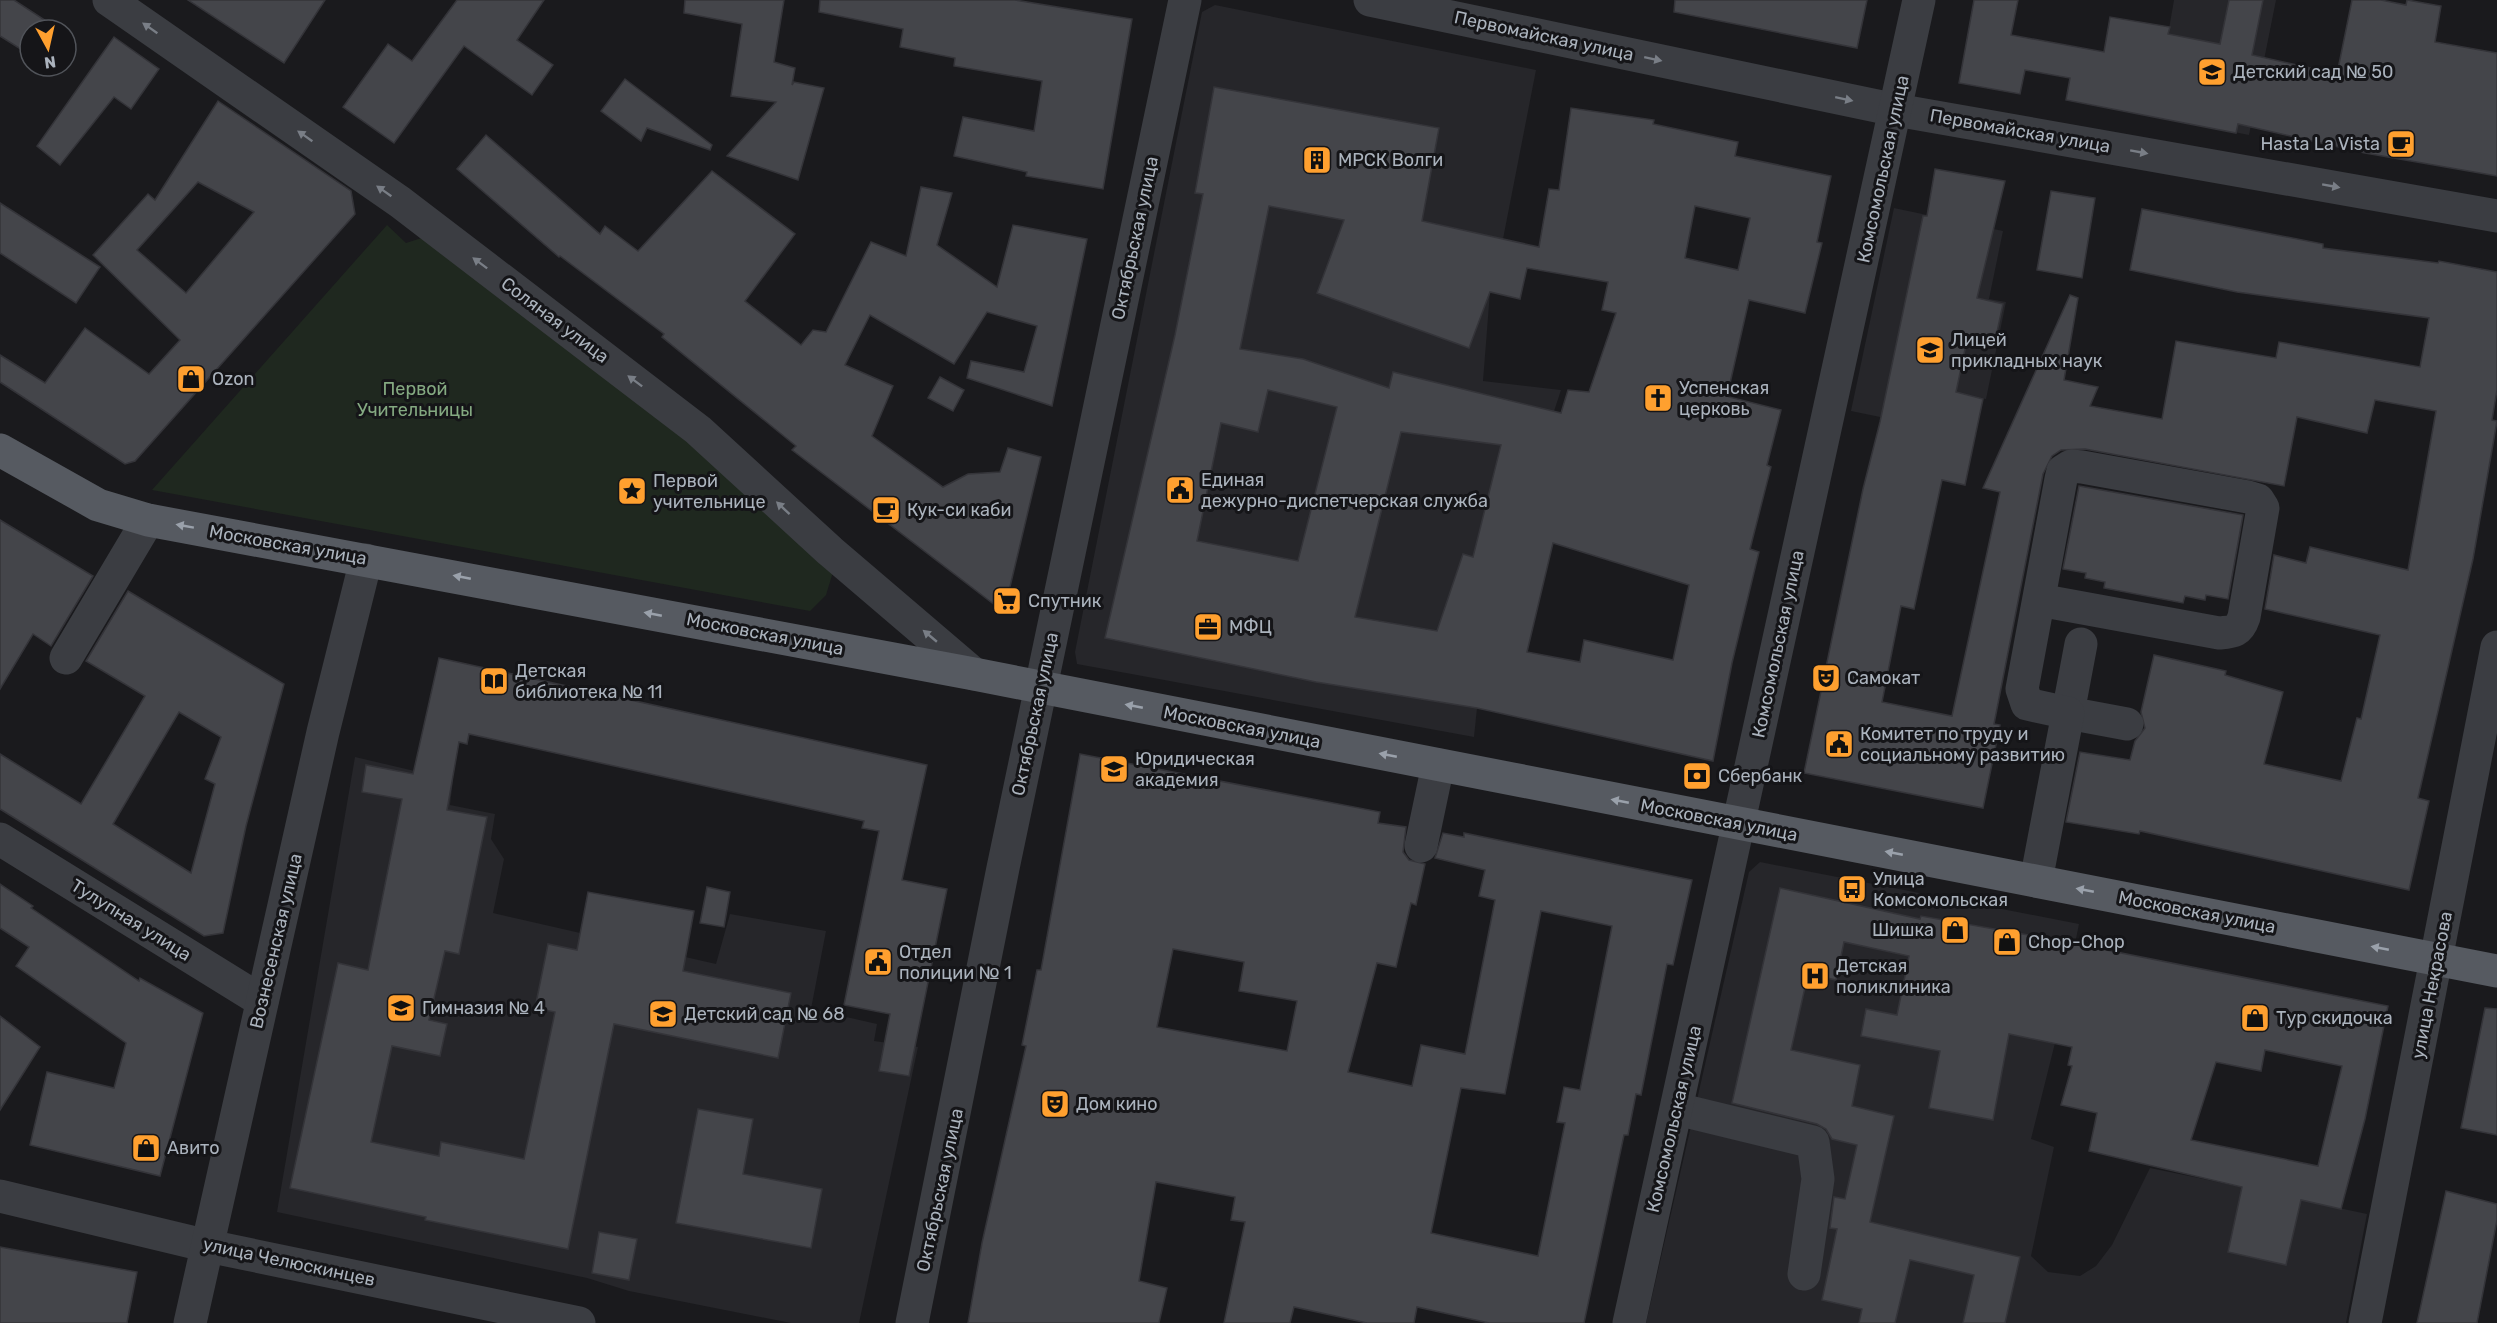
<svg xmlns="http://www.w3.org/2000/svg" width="2497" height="1323" viewBox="0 0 2497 1323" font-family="Rubik,sans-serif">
<rect width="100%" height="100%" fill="#1a1a1d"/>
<!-- built -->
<g fill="#26262a">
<polygon points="2174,0 2276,0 2249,135 2154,116"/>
<polygon points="1215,5 1536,70 1503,239 1490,292 1483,381 1561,390 1528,490 1477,708 1474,737 1077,664 1075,652 1202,12"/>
<polygon points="1894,208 2003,231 1989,299 2006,302 1986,399 1979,398 1885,418 1851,411"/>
<polygon points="355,757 453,780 450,805 495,814 491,839 504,859 493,913 716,964 730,914 826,931 811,1009 877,1024 874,1041 918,1047 859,1323 791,1323 629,1291 587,1278 277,1212"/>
<polygon points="1760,862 2079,924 2055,1043 2031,1139 2054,1147 2031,1256 2048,1272 2080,1276 2096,1266 2112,1245 2150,1168 2199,1178 2367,1214 2346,1323 1646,1323 1749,872"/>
</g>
<!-- green -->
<polygon fill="#1f281f" points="387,225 406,243 431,235 690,442 833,572 826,595 810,611 152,490"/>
<!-- building -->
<g fill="#44454a" stroke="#343439" stroke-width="1.5" fill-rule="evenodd">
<polygon points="0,0 14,0 60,30 30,30 30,55 0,36"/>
<polygon points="188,0 325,0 284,63"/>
<polygon points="457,0 544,0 517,40 553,65 532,95 464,46 394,143 343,107 388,44 412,61"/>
<polygon points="685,0 784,0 774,62 795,68 792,85 794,82 824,88 798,180 727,156 776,102 731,96 742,24 684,13"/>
<polygon points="820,0 1015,0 1132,19 1103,189 1026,176 1027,172 954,156 963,117 1034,131 1042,81 954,66 955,58 900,47 903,29 819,12"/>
<polygon points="1675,0 1867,0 1857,48 1674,12"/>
<polygon points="1974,0 2018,0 2011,35 2104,52 2110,17 2170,27 2168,34 2220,44 2229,0 2263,0 2252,55 2337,74 2352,0 2381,0 2406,5 2407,0 2441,6 2435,42 2497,53 2497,176 2365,153 2238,124 2236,133 2066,100 2070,78 2025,70 2020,94 1959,83"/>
<polygon points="114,37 159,69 131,109 114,97 60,165 37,146"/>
<polygon points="625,79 712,145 710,150 647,128 641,141 601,111"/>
<path d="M 1214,87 L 1439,128 L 1422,221 L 1539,247 L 1549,189 L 1559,190 L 1571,108 L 1654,120 L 1653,124 L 1738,142 L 1735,156 L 1831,176 L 1817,242 L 1822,243 L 1805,313 L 1749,300 L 1728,392 L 1729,397 L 1781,410 L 1767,465 L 1771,467 L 1750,549 L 1759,552 L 1732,663 L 1713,761 L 1477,708 L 1316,682 L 1105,638 L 1175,335 L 1203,194 L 1195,193 ZM 1269,206 L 1344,220 L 1317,293 L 1469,348 L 1490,292 L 1520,299 L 1527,268 L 1608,282 L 1602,310 L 1616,313 L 1589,392 L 1568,390 L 1561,413 L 1393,372 L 1389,388 L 1303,359 L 1240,349 ZM 1695,206 L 1750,218 L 1738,270 L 1685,258 ZM 1268,390 L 1337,407 L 1298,561 L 1197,541 L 1221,423 L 1258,432 ZM 1401,432 L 1501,445 L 1473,557 L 1463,554 L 1437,631 L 1355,617 ZM 1553,543 L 1689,585 L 1673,660 L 1584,640 L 1580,662 L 1527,652 Z"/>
<path d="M 218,101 L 351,191 L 355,214 L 135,461 L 125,464 L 0,382 L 0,355 L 45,383 L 85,328 L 149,374 L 180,340 L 93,255 L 148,194 L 155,200 ZM 198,182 L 254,212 L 186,293 L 137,250 Z"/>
<polygon points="486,135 600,234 605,226 638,251 712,171 795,234 745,301 801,345 813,330 826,332 871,242 906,256 921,187 952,193 937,245 997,287 1013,225 1087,239 1052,406 967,378 971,361 1024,372 1037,326 987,312 954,364 870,315 845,365 893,386 872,436 943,487 968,474 1000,472 1008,448 1041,457 1004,612 792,450 796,446 662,337 664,334 560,256 559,257 457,169"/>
<polygon points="1935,169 2005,181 1977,298 2003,304 1994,346 1967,340 1956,392 1983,399 1965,485 1942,480 1914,609 1901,606 1882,702 1952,716 2000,492 1983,488 2070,295 2078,298 2064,380 2098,387 2090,406 2162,419 2176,341 2276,358 2279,342 2420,367 2429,318 2237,292 2130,270 2142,209 2323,244 2323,248 2438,263 2439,261 2497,272 2497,390 2492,420 2497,421 2473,559 2418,798 2429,801 2409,890 2140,831 2139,834 2066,822 2080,752 2130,760 2135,741 2145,728 2141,712 2154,655 2226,671 2225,675 2283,692 2264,764 2341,781 2357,718 2361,719 2380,635 2265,609 2274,555 2306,563 2310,547 2408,570 2436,411 2375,400 2367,433 2297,417 2284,486 2085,449 2061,450 2052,456 2043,474 1994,724 2000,725 1983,808 1804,773 1863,489 1880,422 1923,216 1927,216"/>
<polygon points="2051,191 2095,198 2082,278 2037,270"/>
<polygon points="0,203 100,267 76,303 0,253"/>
<polygon points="940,377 964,390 953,411 928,398"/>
<polygon points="2079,486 2243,515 2228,599 2206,595 2205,600 2185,596 2183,603 2104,588 2105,582 2085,578 2086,573 2063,569"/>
<polygon points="0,520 93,576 51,646 33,634 0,689"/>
<path d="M 128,591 L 284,684 L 246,826 L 223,933 L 204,936 L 0,809 L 0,754 L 81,804 L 145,696 L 86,661 ZM 179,712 L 221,737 L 205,779 L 215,784 L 191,873 L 113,824 Z"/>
<polygon points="439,658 927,765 902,880 947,889 909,1076 879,1071 890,1014 844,1005 879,831 862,828 864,821 469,734 467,744 459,742 447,810 487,817 459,954 445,951 429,1020 447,1024 440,1056 392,1046 371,1142 439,1156 441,1142 524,1159 555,1012 535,1008 548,944 577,950 588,892 694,911 683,971 791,993 778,1058 614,1024 568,1249 425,1220 426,1217 290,1188 338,963 368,970 402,799 362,792 366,765 413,774"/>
<path d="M 1080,754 L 1380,812 L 1378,823 L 1406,827 L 1403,852 L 1409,860 L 1425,864 L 1416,905 L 1411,903 L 1396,967 L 1377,963 L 1348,1072 L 1412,1086 L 1421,1045 L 1465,1054 L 1495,900 L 1479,896 L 1485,870 L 1435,858 L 1443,833 L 1464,837 L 1464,833 L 1692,880 L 1673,965 L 1667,964 L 1641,1095 L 1636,1094 L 1628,1135 L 1624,1135 L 1584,1323 L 1489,1323 L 1417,1307 L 1414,1323 L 1367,1323 L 1294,1307 L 1290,1323 L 1224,1323 L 1245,1222 L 1231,1220 L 1235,1197 L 1156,1182 L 1139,1281 L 1167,1288 L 1159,1323 L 968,1323 L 982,1243 L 1026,1046 L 1022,1045 L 1037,970 L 1041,970 ZM 1541,911 L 1612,926 L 1580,1090 L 1564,1087 L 1557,1122 L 1565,1123 L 1538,1256 L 1431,1233 L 1461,1088 L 1505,1094 ZM 1173,949 L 1244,962 L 1239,991 L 1297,1001 L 1287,1051 L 1157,1027 Z"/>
<polygon points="0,884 33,906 31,908 139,981 140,978 203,1013 160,1176 30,1145 47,1072 114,1088 126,1043 16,966 29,947 0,928"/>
<polygon points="707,887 730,892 724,927 700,923"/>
<path d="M 1780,888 L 1920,919 L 1921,916 L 2051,939 L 2388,1006 L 2365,1119 L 2341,1209 L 2301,1200 L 2286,1265 L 2228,1252 L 2242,1187 L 2089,1151 L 2097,1113 L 2061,1105 L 2072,1066 L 2068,1065 L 2072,1047 L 2009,1034 L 1993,1120 L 1929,1108 L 1940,1051 L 1861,1036 L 1866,1009 L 1897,1015 L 1909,956 L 1844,942 L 1836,980 L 1808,974 L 1791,1050 L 1860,1065 L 1852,1106 L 1894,1116 L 1870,1222 L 2020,1257 L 2005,1323 L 1963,1323 L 1974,1275 L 1910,1260 L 1895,1323 L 1859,1323 L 1862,1309 L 1822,1300 L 1837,1229 L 1830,1228 L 1834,1197 L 1845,1199 L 1857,1145 L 1832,1139 L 1826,1129 L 1817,1124 L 1732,1103 ZM 2265,1050 L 2342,1066 L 2318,1166 L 2191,1140 L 2216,1062 L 2261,1071 Z"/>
<polygon points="2485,1008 2497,1009 2497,1135 2461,1128"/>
<polygon points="0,1016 40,1047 0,1110"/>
<polygon points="698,1109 753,1119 743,1174 822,1189 811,1248 676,1223"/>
<polygon points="2446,1191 2497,1204 2497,1220 2477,1323 2417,1323"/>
<polygon points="599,1232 637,1239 629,1280 592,1273"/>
<polygon points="0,1247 137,1272 127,1323 0,1323"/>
</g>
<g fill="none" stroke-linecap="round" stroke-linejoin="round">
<!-- minor -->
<g stroke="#3b3d42" stroke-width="33">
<polyline points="109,0 400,202 698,430 830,551 974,674"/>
<polyline points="1370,0 1896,110 2497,216"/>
<polyline points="2081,644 2068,713 2127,724"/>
<polyline points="66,658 148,520"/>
<polyline points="0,839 262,1001"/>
<polyline points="1421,846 1438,765"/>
<path d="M 2036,881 L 2068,713 L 2027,704 L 2022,689 L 2061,479 L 2063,471 L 2071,466 L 2082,467 L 2248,497 L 2258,500 L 2263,508 L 2244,617 C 2239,632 2233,632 2219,633 L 2039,600"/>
<polyline points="1677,1109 1813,1142 1818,1179 1804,1274"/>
<polyline points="0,1196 208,1246 579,1323"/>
<polyline points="190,1323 323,732 366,560"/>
<polyline points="912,1323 1003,868 1185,0"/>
<polyline points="1629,1323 1919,0"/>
<polyline points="2365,1323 2497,647"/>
</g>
<!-- major -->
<polyline stroke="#565a61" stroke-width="33" points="0,450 98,505 148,520 974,674 2497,971"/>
</g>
<!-- one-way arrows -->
<defs><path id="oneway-solid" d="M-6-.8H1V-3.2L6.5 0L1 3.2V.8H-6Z" transform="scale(1.5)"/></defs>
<g fill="#797e86">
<use href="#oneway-solid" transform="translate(150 28) rotate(-145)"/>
<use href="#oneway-solid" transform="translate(1653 59) rotate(12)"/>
<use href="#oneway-solid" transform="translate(1844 99) rotate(12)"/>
<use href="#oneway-solid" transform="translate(305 136) rotate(-145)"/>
<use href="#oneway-solid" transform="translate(2139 152) rotate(10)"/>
<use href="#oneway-solid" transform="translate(2331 186) rotate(10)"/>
<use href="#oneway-solid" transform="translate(384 191) rotate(-145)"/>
<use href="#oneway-solid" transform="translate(480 263) rotate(-143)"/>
<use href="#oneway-solid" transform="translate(635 381) rotate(-143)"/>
<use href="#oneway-solid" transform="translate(783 508) rotate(-137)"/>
<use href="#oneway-solid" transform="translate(930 636) rotate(-140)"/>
</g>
<g fill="#9aa1ab">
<use href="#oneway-solid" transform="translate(185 526) rotate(-170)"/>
<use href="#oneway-solid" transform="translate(462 577) rotate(-169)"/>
<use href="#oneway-solid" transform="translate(653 614) rotate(-169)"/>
<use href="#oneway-solid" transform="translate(1134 706) rotate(-169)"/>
<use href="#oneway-solid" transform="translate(1388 755) rotate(-169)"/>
<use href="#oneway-solid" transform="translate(1620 801) rotate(-169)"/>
<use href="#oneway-solid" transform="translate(1894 853) rotate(-169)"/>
<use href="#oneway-solid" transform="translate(2085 890) rotate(-169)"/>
<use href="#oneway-solid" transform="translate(2380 948) rotate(-169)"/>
</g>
<!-- icons -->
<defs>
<g id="school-square" transform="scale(1.5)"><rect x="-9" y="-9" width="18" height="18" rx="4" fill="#ffa02f" stroke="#151518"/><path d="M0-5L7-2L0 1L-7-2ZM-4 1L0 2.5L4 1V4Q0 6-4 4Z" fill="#111"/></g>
<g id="cafe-square" transform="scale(1.5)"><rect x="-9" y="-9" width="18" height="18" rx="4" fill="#ffa02f" stroke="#151518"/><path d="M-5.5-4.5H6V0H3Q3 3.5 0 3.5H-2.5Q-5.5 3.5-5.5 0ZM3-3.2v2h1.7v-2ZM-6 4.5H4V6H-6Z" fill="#111"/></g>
<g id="building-square" transform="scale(1.5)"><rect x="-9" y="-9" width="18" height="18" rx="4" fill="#ffa02f" stroke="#151518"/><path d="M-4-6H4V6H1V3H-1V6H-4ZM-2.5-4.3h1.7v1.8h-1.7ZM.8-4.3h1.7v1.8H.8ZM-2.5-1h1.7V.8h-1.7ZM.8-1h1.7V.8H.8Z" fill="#111"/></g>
<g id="shop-square" transform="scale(1.5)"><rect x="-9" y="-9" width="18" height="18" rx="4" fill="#ffa02f" stroke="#151518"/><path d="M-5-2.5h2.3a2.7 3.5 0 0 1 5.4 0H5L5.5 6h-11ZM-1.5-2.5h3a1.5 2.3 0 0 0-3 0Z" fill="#111"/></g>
<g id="church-square" transform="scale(1.5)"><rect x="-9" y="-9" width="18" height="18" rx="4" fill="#ffa02f" stroke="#151518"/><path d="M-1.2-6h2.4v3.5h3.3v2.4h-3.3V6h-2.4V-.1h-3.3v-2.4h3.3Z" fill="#111"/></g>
<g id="civic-square" transform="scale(1.5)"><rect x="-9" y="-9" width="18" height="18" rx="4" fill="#ffa02f" stroke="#151518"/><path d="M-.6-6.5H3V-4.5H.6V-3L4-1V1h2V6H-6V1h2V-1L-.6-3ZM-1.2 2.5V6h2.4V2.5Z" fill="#111"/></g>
<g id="sight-square" transform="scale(1.5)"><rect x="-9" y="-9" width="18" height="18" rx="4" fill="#ffa02f" stroke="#151518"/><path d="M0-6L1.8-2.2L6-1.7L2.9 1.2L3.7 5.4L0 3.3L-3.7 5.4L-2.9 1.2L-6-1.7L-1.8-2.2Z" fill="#111"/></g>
<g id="supermarket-square" transform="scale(1.5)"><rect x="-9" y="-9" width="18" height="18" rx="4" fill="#ffa02f" stroke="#151518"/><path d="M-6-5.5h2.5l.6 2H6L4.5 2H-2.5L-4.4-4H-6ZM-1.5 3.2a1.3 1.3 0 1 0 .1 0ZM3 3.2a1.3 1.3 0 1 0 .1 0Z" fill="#111"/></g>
<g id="office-square" transform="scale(1.5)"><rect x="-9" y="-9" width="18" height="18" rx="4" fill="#ffa02f" stroke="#151518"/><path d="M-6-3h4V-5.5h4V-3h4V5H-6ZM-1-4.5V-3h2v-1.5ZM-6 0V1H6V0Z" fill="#111"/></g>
<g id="theatre-square" transform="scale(1.5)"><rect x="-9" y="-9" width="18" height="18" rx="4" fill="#ffa02f" stroke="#151518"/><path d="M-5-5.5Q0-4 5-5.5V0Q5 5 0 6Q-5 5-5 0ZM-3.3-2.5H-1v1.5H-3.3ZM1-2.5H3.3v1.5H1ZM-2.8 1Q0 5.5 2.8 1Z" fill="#111"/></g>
<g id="library-square" transform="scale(1.5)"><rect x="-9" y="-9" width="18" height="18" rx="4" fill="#ffa02f" stroke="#151518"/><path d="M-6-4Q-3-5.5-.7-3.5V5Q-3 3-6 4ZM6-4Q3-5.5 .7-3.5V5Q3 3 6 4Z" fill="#111"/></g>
<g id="university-square" transform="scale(1.5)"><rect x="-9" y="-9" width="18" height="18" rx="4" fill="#ffa02f" stroke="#151518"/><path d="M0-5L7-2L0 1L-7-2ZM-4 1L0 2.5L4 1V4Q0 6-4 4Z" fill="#111"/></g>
<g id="bank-square" transform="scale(1.5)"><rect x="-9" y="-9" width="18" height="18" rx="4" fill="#ffa02f" stroke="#151518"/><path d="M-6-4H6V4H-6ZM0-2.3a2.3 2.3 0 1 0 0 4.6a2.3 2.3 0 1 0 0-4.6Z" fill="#111"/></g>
<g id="bus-square" transform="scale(1.5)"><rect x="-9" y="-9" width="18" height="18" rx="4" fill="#ffa02f" stroke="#151518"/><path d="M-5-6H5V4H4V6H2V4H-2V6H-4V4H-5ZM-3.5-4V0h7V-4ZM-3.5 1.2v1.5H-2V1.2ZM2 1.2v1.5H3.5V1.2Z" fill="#111"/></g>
<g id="hospital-square" transform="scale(1.5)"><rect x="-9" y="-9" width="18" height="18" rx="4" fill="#ffa02f" stroke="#151518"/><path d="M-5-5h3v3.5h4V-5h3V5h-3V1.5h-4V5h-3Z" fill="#111"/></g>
</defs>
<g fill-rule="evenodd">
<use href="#school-square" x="2212" y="72"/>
<use href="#cafe-square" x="2401" y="144"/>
<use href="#building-square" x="1317" y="160"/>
<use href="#school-square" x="1930" y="350"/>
<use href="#shop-square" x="191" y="379"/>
<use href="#church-square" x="1658" y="398"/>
<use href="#civic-square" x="1180" y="490"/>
<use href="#sight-square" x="632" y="491"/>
<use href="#cafe-square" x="886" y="510"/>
<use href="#supermarket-square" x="1007" y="601"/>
<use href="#office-square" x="1208" y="627"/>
<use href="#theatre-square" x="1826" y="678"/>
<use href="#library-square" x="494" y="681"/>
<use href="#civic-square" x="1839" y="744"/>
<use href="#university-square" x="1114" y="769"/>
<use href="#bank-square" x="1697" y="776"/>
<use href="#bus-square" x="1852" y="889"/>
<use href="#shop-square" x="1955" y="930"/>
<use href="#shop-square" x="2007" y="942"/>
<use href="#civic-square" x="878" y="962"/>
<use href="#hospital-square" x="1815" y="976"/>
<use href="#school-square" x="401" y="1008"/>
<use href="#school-square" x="663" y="1014"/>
<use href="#shop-square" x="2255" y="1018"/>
<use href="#theatre-square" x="1055" y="1104"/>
<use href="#shop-square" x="146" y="1148"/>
</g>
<g text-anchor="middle" stroke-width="6" stroke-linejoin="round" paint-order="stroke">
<!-- street labels -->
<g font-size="18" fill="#abb3bd" stroke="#151518">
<text transform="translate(1544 36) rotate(12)" y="6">Первомайская улица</text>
<text transform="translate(2020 131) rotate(10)" y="6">Первомайская улица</text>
<text transform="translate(1883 169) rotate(-78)" y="6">Комсомольская улица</text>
<text transform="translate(1135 238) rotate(-78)" y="6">Октябрьская улица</text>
<text transform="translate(555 320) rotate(37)" y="6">Соляная улица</text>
<text transform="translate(288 545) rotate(10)" y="6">Московская улица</text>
<text transform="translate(765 634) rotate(11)" y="6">Московская улица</text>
<text transform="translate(1778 644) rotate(-78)" y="6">Комсомольская улица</text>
<text transform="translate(1035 714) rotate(-78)" y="6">Октябрьская улица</text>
<text transform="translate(1242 727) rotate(11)" y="6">Московская улица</text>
<text transform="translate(1719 820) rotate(11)" y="6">Московская улица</text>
<text transform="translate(2197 912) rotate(11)" y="6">Московская улица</text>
<text transform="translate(131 920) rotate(32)" y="6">Тулупная улица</text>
<text transform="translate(276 941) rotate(-77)" y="6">Вознесенская улица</text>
<text transform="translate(2432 985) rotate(-79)" y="6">улица Некрасова</text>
<text transform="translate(1674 1119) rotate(-77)" y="6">Комсомольская улица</text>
<text transform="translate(940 1190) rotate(-78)" y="6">Октябрьская улица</text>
<text transform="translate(289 1262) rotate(12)" y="6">улица Челюскинцев</text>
</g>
<!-- poi labels -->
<g font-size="18" fill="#abb3bd" stroke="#151518" text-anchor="start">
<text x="2233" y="78">Детский сад № 50</text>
<text x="2380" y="150" text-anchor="end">Hasta La Vista</text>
<text x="1338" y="166">МРСК Волги</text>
<text x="1951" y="346">Лицей<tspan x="1951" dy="21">прикладных наук</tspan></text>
<text x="212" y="385">Ozon</text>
<text x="1679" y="394">Успенская<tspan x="1679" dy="21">церковь</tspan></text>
<text x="1201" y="486">Единая<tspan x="1201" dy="21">дежурно-диспетчерская служба</tspan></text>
<text x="653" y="487">Первой<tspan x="653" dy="21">учительнице</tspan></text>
<text x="907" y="516">Кук-си каби</text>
<text x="1028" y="607">Спутник</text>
<text x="1229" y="633">МФЦ</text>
<text x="515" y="677">Детская<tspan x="515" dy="21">библиотека № 11</tspan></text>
<text x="1847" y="684">Самокат</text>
<text x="1860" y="740">Комитет по труду и<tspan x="1860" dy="21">социальному развитию</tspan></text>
<text x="1135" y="765">Юридическая<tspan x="1135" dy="21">академия</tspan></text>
<text x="1718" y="782">Сбербанк</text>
<text x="1873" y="885">Улица<tspan x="1873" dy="21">Комсомольская</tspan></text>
<text x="1934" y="936" text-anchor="end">Шишка</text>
<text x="2028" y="948">Chop-Chop</text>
<text x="899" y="958">Отдел<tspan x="899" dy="21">полиции № 1</tspan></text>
<text x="1836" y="972">Детская<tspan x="1836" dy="21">поликлиника</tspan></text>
<text x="422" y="1014">Гимназия № 4</text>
<text x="684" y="1020">Детский сад № 68</text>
<text x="2276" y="1024">Тур скидочка</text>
<text x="1076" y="1110">Дом кино</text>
<text x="167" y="1154">Авито</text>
</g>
<!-- park labels -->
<g font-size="18" fill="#84a981" stroke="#151518">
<text x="415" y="395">Первой<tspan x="415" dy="21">Учительницы</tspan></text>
</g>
</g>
<!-- north arrow -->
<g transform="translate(48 48) rotate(172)"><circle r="28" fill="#151518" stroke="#51545a" stroke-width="1.5"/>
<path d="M0-4.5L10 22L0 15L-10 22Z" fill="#ffa02f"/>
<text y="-9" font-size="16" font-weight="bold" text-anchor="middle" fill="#abb3bd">N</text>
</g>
</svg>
